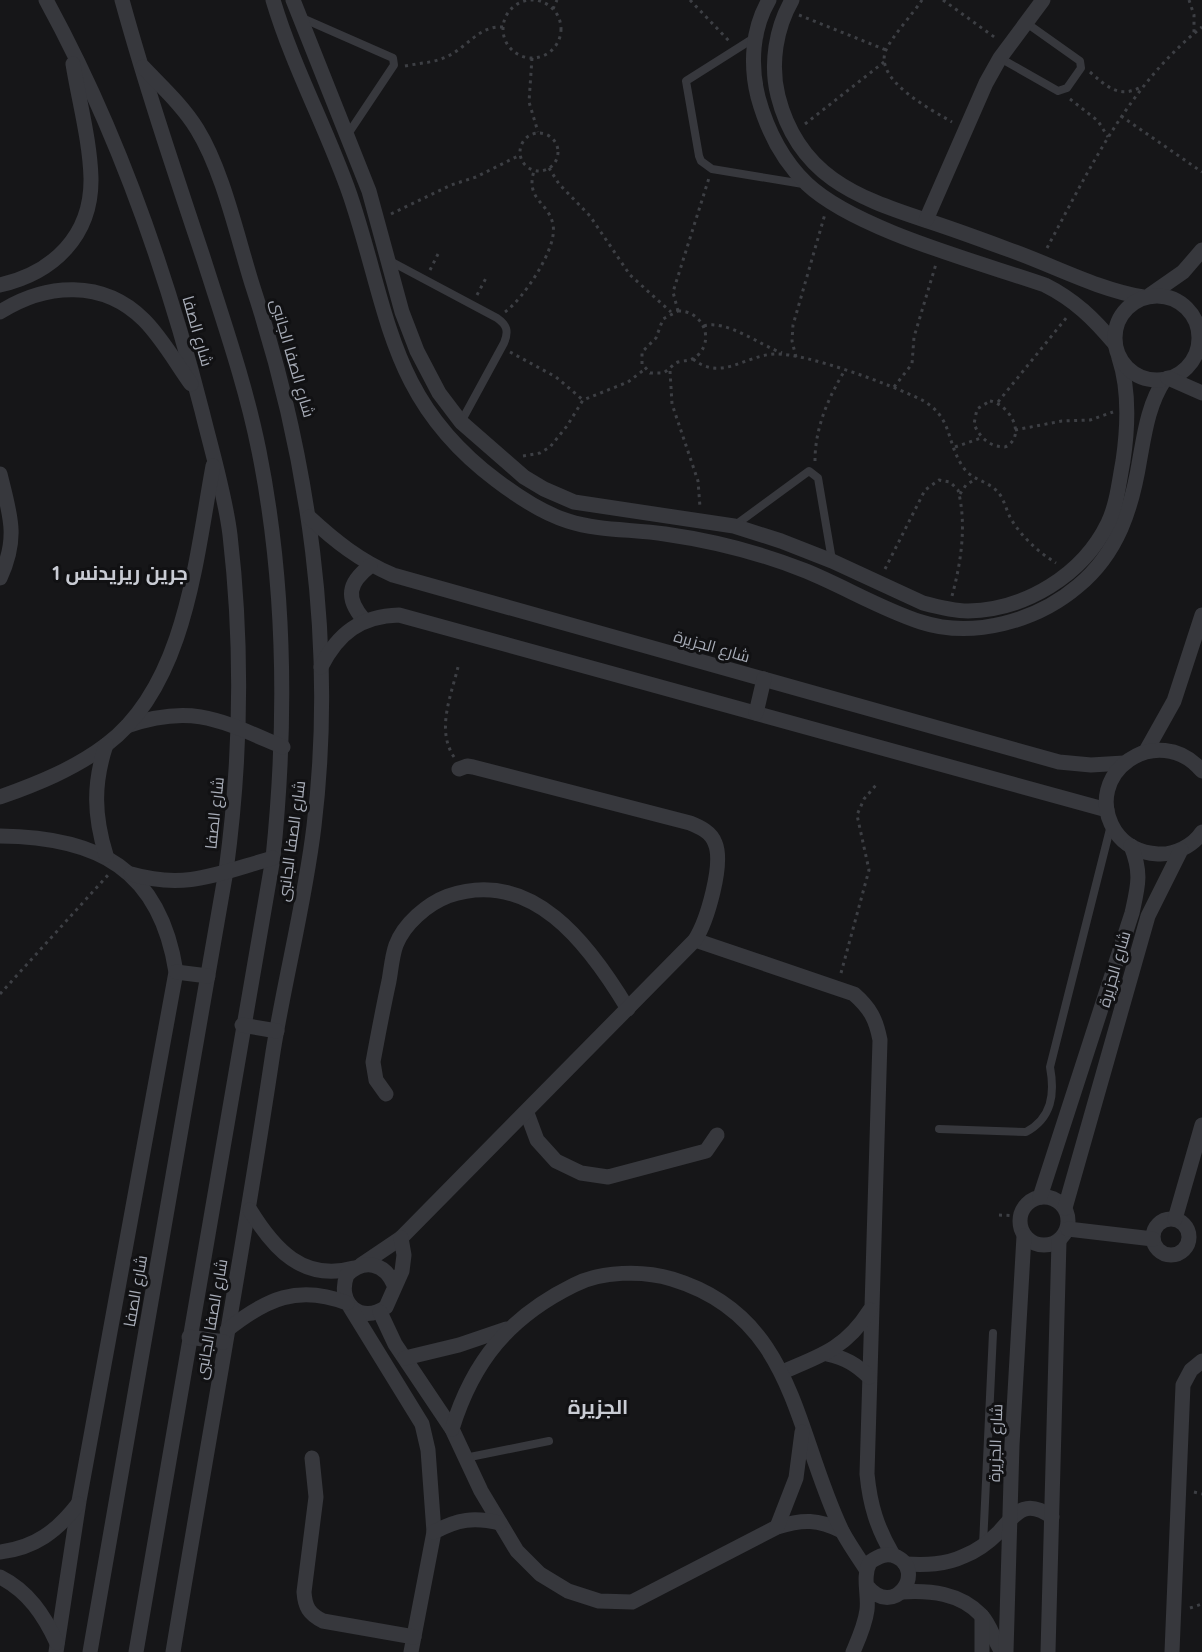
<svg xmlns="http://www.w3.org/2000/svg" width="1202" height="1652" viewBox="0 0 1202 1652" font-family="Quicksand,Cairo,sans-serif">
<rect width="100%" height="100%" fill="#161618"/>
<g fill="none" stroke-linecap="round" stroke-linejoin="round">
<!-- path -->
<g stroke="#3d3f44" stroke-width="3" stroke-dasharray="3 4.5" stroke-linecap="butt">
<polyline points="690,0 730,42"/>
<path d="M 922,0 C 912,15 893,35 886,50 C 873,80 932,110 952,122"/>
<polyline points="943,0 997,39"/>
<polyline points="1189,0 1194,15 1194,33"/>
<circle cx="532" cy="29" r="29"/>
<polyline points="553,9 557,0"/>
<polyline points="799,15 886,50"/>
<polyline points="532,58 529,102 538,132"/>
<path d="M 405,66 C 419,63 433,63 446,57 C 467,48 479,25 503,27"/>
<path d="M 1090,72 C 1106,86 1119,99 1141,87"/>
<polyline points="1070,99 1098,121 1108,137"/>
<polyline points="1121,116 1202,172"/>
<polyline points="805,124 884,62"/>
<circle cx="539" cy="152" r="19"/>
<polyline points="549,168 559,184 590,216 630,275 671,312"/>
<polyline points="391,214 451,185 476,177 520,155"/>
<path d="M 1047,248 C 1090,168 1129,85 1202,27"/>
<polyline points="430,270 438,254"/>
<polyline points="477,295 486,278"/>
<path d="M 678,311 C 700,310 715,336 699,354 C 693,361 686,360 678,362 C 673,364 669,370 663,373 L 650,373 L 642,364 L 642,352 L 656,338 L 663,319 Z"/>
<polyline points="678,311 673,292 709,178"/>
<path d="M 505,312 C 523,299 558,248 553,225 C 549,202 525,200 534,171"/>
<path d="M 704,326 C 726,319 760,345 782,353"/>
<polyline points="510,352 556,377 583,400"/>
<polyline points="796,357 792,341 793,325 825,214"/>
<path d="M 693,359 C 721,382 745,355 775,354 C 807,353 892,385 922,400 C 952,417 946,439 961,464 C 971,481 985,479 997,491 C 1004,498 1006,510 1011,519 C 1022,537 1038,552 1056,563"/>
<polyline points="670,371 672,404 698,481 700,507"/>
<polyline points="894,387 912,364 914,337 936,264"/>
<path d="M 990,401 C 1009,404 1028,436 1005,447 C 990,447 980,438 974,424 L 977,409 Z"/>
<polyline points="998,402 1067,317"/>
<polyline points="1015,430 1062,421 1090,420 1113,412"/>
<polyline points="955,447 981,438"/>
<polyline points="523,456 540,453 550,447 567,426 583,400 628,382 645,369"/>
<path d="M 815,461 C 815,428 828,398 845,370"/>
<polyline points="960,494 966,485 974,480"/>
<path d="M 885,569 L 925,490 L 939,480 L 950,482 L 958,490 C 967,524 961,563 952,596"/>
<path d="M 454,757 C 436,730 451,696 458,667"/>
<polyline points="841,973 869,870 857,815 864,799 876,785"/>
<polyline points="0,994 108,875"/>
<polyline points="999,1215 1020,1216"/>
<polyline points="1194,1492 1202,1494"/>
<polyline points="1190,1608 1202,1604"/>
</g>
<!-- service -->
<g stroke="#37383d" stroke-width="8">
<polyline points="302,18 393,58 394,65 348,134"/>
<polyline points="754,38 686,81 699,156 701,161 712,169 803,184"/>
<polyline points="1000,58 1058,91 1067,88 1081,68 1080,61 1025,22"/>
<path d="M 390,261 L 497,318 C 507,325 509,331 504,343 L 461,422"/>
<polyline points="734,526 809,471 818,478 832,560"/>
<path d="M 939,1129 L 1026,1132 C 1052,1118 1055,1094 1050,1067 L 1111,825"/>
<polyline points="465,1458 549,1441"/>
<polyline points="983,1545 993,1333"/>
</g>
<!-- minor -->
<g stroke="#37383d" stroke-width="15">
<path d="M 46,0 C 116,128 166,270 202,411 C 212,452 225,494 230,535 C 243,647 241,760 226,871 L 90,1652"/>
<path d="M 122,0 C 146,87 175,173 204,260 C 224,323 246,386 259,451 C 286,586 287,722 273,858 L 136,1652"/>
<path d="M 273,0 C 293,67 327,129 350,195 C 389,310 388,399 496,480 C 517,496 542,513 568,521 C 599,531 633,529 665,534 C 714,541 761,553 806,571 C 845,587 881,609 921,622 C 973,639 1037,621 1078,586 C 1118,553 1132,508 1140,458 C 1145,430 1149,403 1165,379"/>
<path d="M 293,0 L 369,191 L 402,312 L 417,351 L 439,393 L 461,422 L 524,477 L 544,489 L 574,502 L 734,526 L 781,541 L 832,561 L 923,603 C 938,607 953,611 968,611 C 1025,610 1083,575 1108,523 C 1117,504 1119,482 1123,461 C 1128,427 1130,391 1119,358"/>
<path d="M 769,0 C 752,29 750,65 758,97 C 767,130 782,160 807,184 C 856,230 979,262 1045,285 C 1075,300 1094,319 1115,344"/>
<path d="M 792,0 C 776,28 770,64 778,96 C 798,175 855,197 925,220 C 953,229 980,239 1007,249 C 1053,265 1096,289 1143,297"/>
<path d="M 143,67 C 162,87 183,106 197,129 C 223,171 237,236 252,284 C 309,457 336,644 314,826 C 305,902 285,977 273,1052 C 243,1253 206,1452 173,1652"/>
<polyline points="926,220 986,83 1000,58 1043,0"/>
<path d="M 0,285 C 53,273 92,236 91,178 C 90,141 79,101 73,64"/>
<polyline points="1150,295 1183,272 1202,250"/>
<circle cx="1157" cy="338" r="42"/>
<path d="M 0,312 C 46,283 103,279 144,320 C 162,338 176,363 191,384"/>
<polyline points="1168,378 1202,393"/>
<path d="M 0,474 C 10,515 19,537 0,578"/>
<path d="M 309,517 C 335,541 360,561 393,575 L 1059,762 L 1091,765 L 1124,763"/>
<path d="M 364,620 C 345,598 348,583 370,566"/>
<path d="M 321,667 C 338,633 361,616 399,615 L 1107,810"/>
<polyline points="756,713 764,679"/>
<path d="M 127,726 C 193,703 222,721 283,747"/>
<polyline points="1146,751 1174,701 1202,615"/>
<path d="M 1202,771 C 1158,719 1080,774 1115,831 C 1125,846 1141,853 1158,854 C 1174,855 1193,846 1202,832"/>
<path d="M 0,797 C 37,784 74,769 106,745 C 186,685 196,557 213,466"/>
<path d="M 0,836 C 98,837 160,869 176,972 L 79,1501 L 56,1652"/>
<path d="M 106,855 C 94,816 93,784 106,745"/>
<path d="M 131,874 C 187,890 219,873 273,858"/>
<path d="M 695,940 L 854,994 C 870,1008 876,1019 880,1040 L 867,1474 C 870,1505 877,1528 893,1555"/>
<polyline points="176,972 208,976"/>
<polyline points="242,1025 277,1031"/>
<path d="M 386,1094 L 376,1080 L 373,1062 C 378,1035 383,1008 389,981 C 391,970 392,956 396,945 C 404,924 427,904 448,896 C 532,867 589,944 628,1009"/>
<polyline points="527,1113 537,1140 556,1161 581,1173 608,1177 706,1151 717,1135"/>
<circle cx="1044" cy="1221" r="24"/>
<path d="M 1040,1197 L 1132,913 C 1138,886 1142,873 1131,846"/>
<polyline points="1065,1208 1148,916 1181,850"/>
<path d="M 250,1210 C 274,1249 303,1282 354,1268"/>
<circle cx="1171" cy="1237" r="18"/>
<polyline points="1175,1219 1202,1125"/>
<polyline points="1068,1229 1153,1239"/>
<path d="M 361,1265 L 401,1238 L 695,940 C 707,921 724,864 715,843 C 711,832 700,827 690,823 L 473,767 L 467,766 L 459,769"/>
<path d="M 394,1285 C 385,1263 364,1258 347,1275 C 336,1303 361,1325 386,1307 L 402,1271 L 404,1255 L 401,1238"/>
<polyline points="350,1307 422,1424 428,1450 434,1532 411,1652"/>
<path d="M 380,1312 L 395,1344 L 452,1429 L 481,1491 L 517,1551 L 540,1574 L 568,1591 L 599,1601 L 632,1602 L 777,1527 C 803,1519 818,1519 842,1531"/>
<path d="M 227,1330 C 266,1299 298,1284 347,1303"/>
<polyline points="189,1337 224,1342"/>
<path d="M 827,1354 C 845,1358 856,1364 869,1377"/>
<polyline points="405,1358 459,1345 506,1329"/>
<path d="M 782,1372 C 821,1356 846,1348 870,1310"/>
<path d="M 452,1429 C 473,1361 509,1317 574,1285 C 601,1271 643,1270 672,1279 C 795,1316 794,1431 842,1531 C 849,1544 858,1557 866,1569"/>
<path d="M 312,1458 L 316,1497 L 304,1592 C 305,1607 309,1614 323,1621 L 414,1637"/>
<polyline points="777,1527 796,1478 802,1432"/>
<path d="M 434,1532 C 458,1519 474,1517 500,1523"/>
<path d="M 0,1552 C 35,1548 57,1531 78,1504"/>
<path d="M 905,1564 C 926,1565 945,1565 964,1556 C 977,1551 989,1542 999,1532 C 1016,1513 1025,1498 1052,1517"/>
<path d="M 0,1577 C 28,1591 44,1615 57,1643"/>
<path d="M 901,1592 C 930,1590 960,1593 981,1615 C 991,1625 994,1641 1002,1652"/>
<polyline points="982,1616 982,1652"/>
<path d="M 853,1652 C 859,1638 865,1625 867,1610 C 869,1594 862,1577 870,1562 C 879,1556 887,1552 897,1557 C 926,1572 894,1619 867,1586"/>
<polyline points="1006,1652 1012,1445 1024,1236"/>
<polyline points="1048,1652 1059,1241"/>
<polyline points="1172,1652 1183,1385 1191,1370 1202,1361"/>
</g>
</g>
<g text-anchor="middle" stroke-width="6" stroke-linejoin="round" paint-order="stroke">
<!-- street labels -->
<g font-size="16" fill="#a8adb8" stroke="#111113">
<text transform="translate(198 331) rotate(74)" y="6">شارع الصفا</text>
<text transform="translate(293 358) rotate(74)" y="6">شارع الصفا الجانبى</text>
<text transform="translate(712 646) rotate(16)" y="6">شارع الجزيرة</text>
<text transform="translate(214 813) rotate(-84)" y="6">شارع الصفا</text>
<text transform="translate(291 841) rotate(-82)" y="6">شارع الصفا الجانبى</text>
<text transform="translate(1114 969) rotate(-74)" y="6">شارع الجزيرة</text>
<text transform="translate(135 1291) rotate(-80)" y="6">شارع الصفا</text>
<text transform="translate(211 1319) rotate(-80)" y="6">شارع الصفا الجانبى</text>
<text transform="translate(995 1443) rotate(-88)" y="6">شارع الجزيرة</text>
</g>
<!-- quarter labels -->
<g font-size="20" font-weight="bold" fill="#c9ccd4" stroke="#111113">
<text x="120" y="580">جرين ريزيدنس 1</text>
<text x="598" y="1414">الجزيرة</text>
</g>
</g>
</svg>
